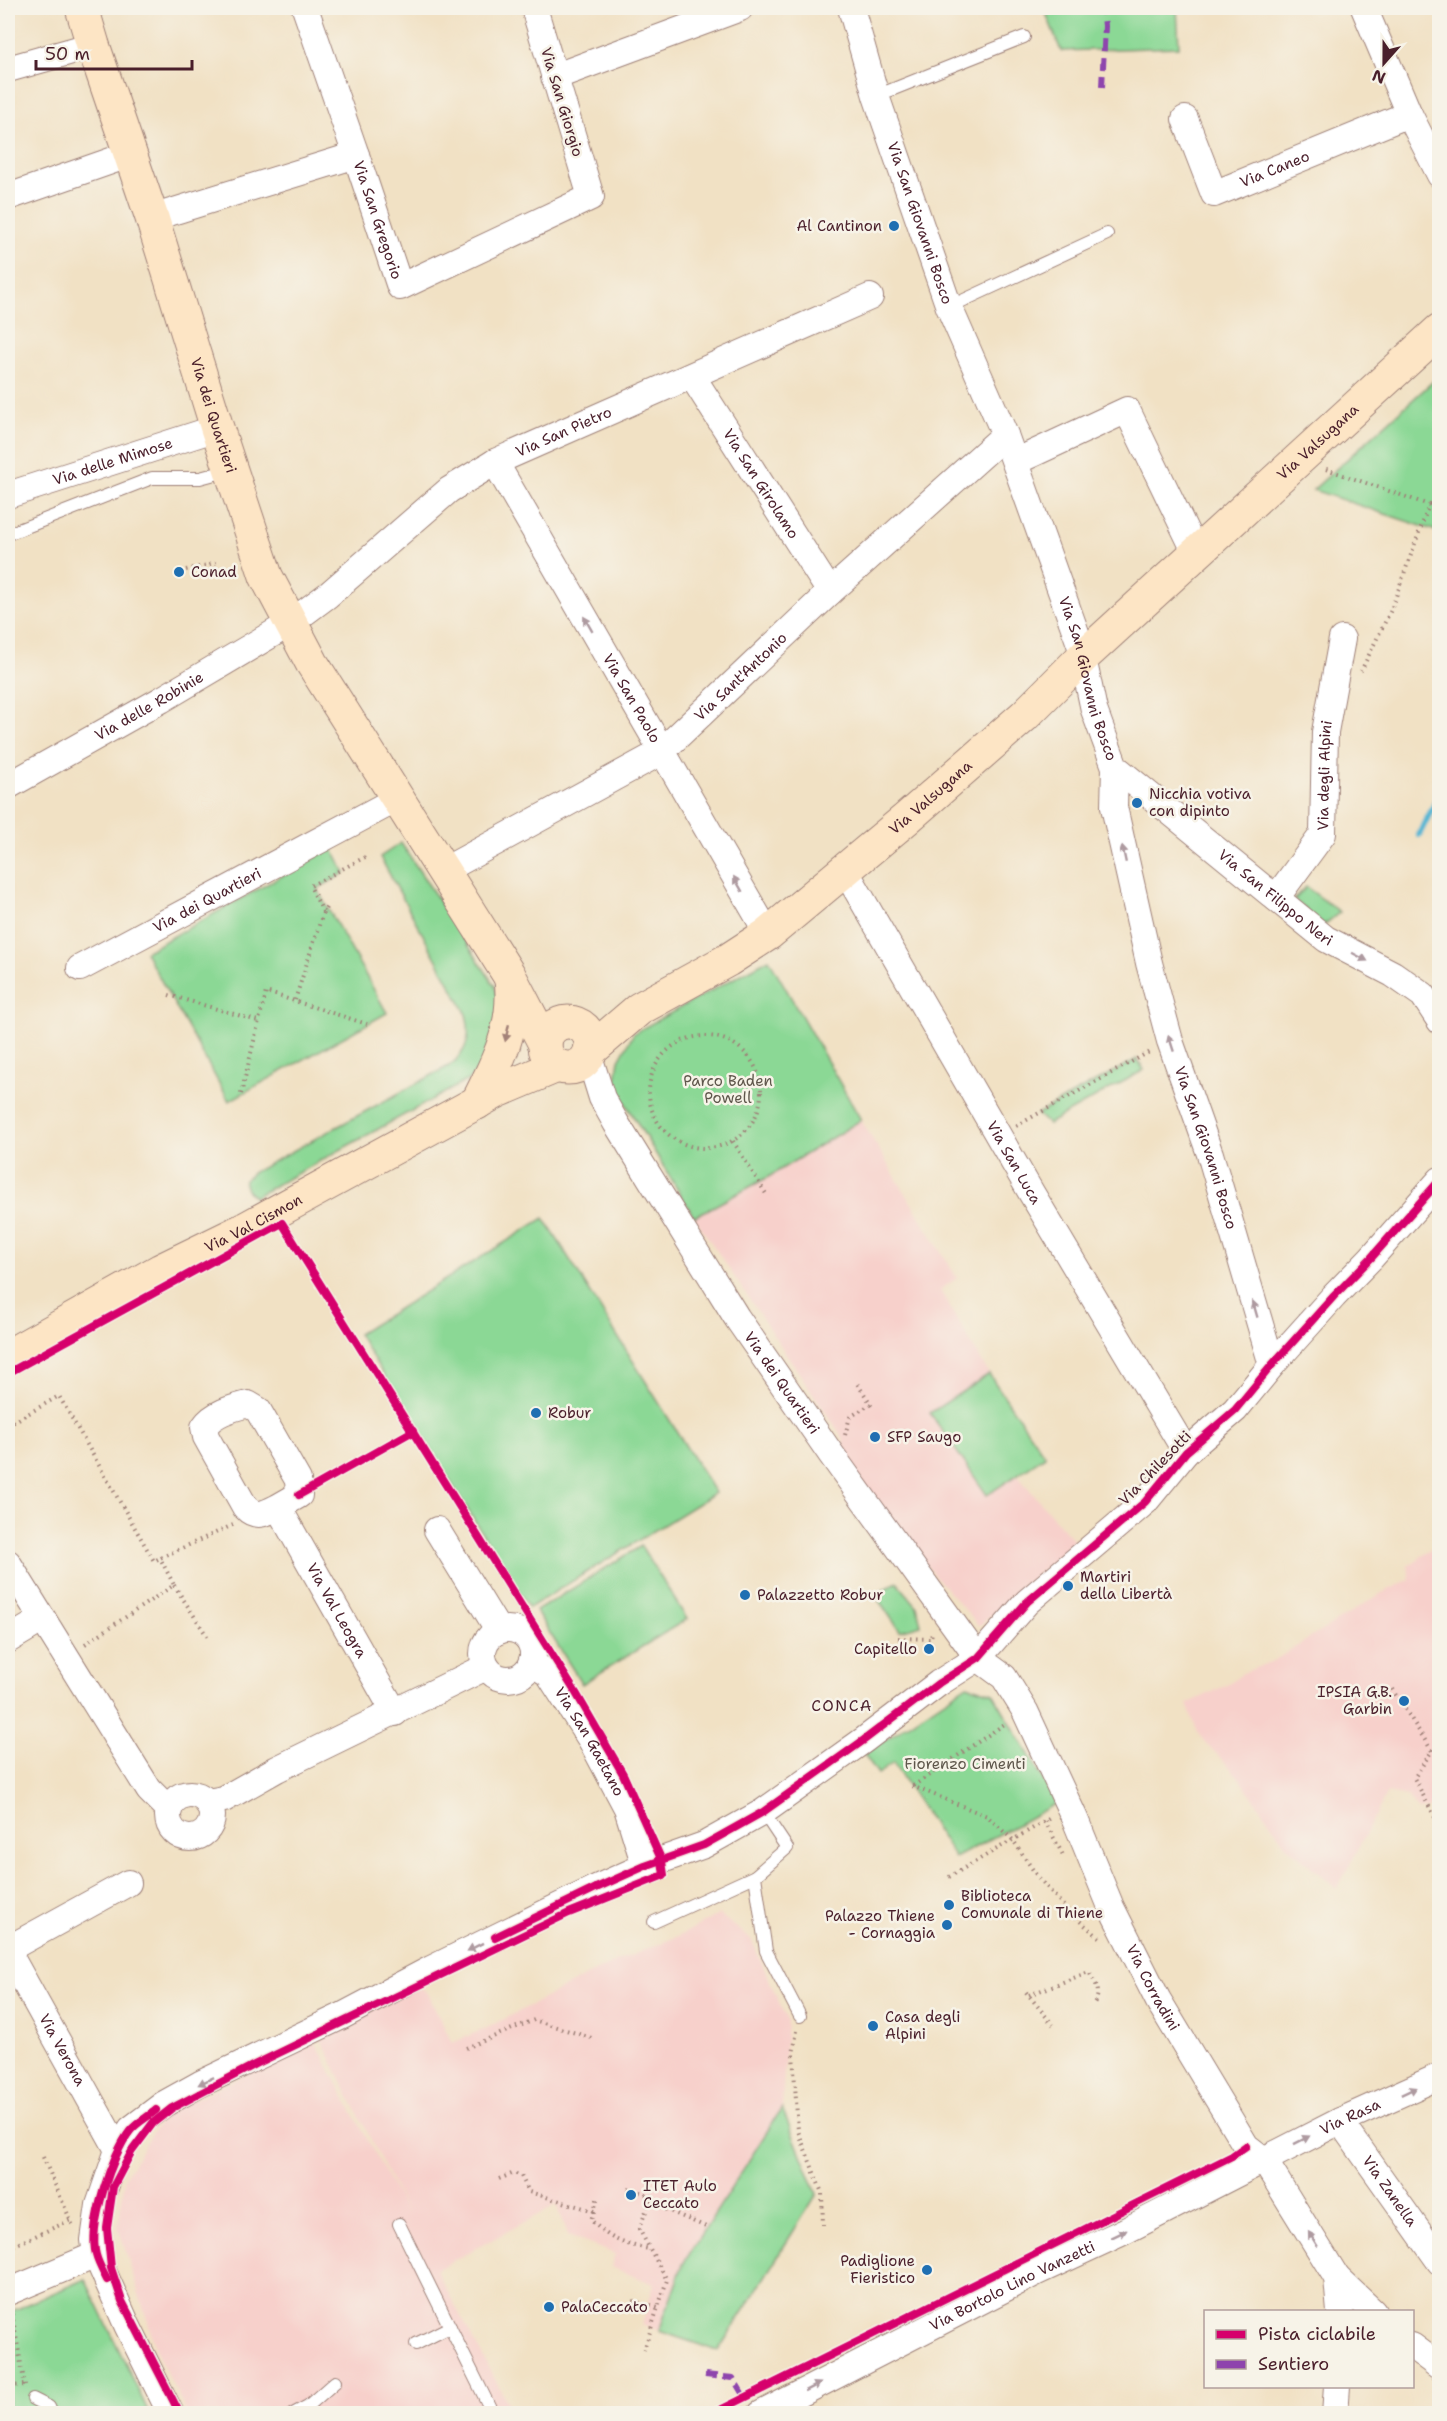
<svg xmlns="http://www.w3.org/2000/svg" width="1447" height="2421" viewBox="0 0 1447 2421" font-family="'Shantell Sans',sans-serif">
<rect width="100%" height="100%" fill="#f7f3e8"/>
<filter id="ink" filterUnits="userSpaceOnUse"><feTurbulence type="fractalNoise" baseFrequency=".0167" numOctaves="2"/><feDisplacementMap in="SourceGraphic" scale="12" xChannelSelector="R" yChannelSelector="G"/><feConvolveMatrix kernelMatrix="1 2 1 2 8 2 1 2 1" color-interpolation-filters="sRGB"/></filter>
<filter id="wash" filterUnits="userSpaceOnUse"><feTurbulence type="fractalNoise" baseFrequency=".008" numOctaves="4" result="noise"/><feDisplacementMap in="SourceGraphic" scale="24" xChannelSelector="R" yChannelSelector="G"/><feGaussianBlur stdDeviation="1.35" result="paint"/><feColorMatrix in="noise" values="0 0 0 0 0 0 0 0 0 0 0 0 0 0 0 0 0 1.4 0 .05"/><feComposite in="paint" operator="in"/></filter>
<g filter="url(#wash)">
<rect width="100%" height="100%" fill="#f1e1c4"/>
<!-- built -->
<g fill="#f7d0cb">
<polygon points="861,1120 957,1278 940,1290 989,1374 930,1413 986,1495 1017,1475 1075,1542 979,1626 916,1554 847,1462 843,1438 694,1217 770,1176"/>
<polygon points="1432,1549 1440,1552 1439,1814 1431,1808 1418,1811 1408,1797 1387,1793 1337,1889 1286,1845 1238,1776 1203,1740 1196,1728 1187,1704 1229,1684 1243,1673 1275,1660 1382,1593 1410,1579 1408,1566"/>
<polygon points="719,1914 751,1939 787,2020 782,2108 817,2194 718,2351 642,2325 654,2284 611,2267 615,2254 568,2236 556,2205 436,2270 513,2413 187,2413 159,2358 118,2227 125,2176 165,2113 315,2041 411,2221 318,2033 421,1987 428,1994 452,2043 487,2028 604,1967 683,1934"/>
</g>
<!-- green -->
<g fill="#8bd895" stroke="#6a7c60" stroke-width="1.5">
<polygon points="1044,8 1177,8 1179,47 1061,51"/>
<polygon points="1439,376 1439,532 1313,490"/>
<path d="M 401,843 L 495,986 L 499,1008 L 485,1060 L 470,1079 L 254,1197 L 247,1190 L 244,1181 L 252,1173 L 449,1066 C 469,1051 472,1034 465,1011 L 380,857 Z"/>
<polygon points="332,848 345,873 317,889 387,1013 229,1101 145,952"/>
<polygon points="1306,887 1340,912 1324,925 1294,900"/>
<polygon points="769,959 861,1120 770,1176 694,1217 615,1086 619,1060 634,1033"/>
<polygon points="1137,1059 1144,1070 1048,1124 1037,1114"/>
<polygon points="544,1218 715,1493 529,1608 358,1334"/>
<polygon points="989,1374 1045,1456 987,1495 930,1413"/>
<polygon points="641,1546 687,1619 582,1684 536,1611"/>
<polygon points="897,1582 917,1606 921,1625 900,1631 875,1595"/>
<polygon points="967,1685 993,1693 1057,1803 955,1858 893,1763 878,1774 864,1754"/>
<polygon points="782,2108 817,2194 718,2351 659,2331 683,2264"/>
<polygon points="85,2279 149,2413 8,2414 8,2313"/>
</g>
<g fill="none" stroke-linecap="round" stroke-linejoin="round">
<!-- stream -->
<polyline stroke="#55b6d3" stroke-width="6" points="1419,835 1440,793"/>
</g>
</g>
<g filter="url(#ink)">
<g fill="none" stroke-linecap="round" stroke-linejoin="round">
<!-- lane casing -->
<g stroke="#9e8078" stroke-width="14">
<g id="lane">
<polyline points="876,96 1024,37"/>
<polyline points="949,307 1107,234"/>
<polyline points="8,534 152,478 200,478 230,470"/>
<polyline points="763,1812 787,1848 755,1876 766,1951 800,2016"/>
<polyline points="654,1922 755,1876"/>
<polyline points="399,2224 493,2414"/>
<polyline points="416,2344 450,2327"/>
<polyline points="33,2399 49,2407 52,2414"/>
<polyline points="293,2414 308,2406 335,2382"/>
</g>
</g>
<!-- street casing -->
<g stroke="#9e8078" stroke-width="28">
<g id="street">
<polyline points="305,8 356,155"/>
<path id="s1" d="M 851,8 L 876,96 L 949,307 L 1005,435 L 1080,644 L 1094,710 L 1115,767 L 1114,807 L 1149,963 L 1170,1041 L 1210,1154 L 1272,1365"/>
<polyline points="1364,8 1409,114 1440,175"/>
<polyline points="8,69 93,45"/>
<polyline points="554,77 740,8"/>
<path id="s2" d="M 1185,119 L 1214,194 L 1409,114"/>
<polyline points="8,197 131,154"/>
<path id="s3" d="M 152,218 L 356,155 L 400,287 L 591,197 L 534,8"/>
<path id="s4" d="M 692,376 L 830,592"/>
<path id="s5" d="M 495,462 L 768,934"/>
<polyline points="1015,462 1127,410 1196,553"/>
<path id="s6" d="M 8,495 L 217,428"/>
<path id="s7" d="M 1115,767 L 1326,939 L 1393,974 L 1423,995 L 1440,1021"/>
<path id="s8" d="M 8,786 L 161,700 L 289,624 L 328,595 L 449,490 L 495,462 L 870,297"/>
<path id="s9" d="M 845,870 L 1032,1194 L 1186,1452"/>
<path id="s10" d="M 443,871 L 661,752 L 830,592 L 1005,435"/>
<path id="s11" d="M 1276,898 L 1323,834 L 1325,732 L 1342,639"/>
<path id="s12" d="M 80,968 L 397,799"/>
<path id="s13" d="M 589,1056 L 602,1098 L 616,1123 L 737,1318 L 831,1454 L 978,1658 L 1004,1677 L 1012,1690 L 1025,1711 L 1075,1819 L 1111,1907 L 1158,2000 L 1246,2146 L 1264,2160 L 1337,2278 L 1340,2312"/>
<path id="s14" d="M 278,1507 C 266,1513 256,1519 245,1507 L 206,1437 L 204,1427 C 213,1413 233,1408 248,1404 L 258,1410 L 298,1480 L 299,1495 L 278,1507 L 395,1713"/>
<polyline points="437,1530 499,1631"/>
<polyline points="8,1563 149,1790 169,1810"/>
<circle cx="508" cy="1654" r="25"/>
<polyline points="8,1640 43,1619"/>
<path id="s15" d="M 531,1663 L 549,1674 L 591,1740 L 627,1808 L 645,1866"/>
<circle cx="190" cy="1816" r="22"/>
<polyline points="207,1802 224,1799 277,1769 486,1667"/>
<polyline points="8,1949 128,1883"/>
<path id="s16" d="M 8,1952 L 118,2150"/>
<path id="s17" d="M 1340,2121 L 1440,2262"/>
<polyline points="1337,2278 1373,2312"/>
<polyline points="8,2292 96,2255"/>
<polyline points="1412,2346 1440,2367"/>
<polyline points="171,2414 127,2325 96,2255 94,2240 99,2205 118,2150 131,2129 164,2104 200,2084 342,2016 431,1969 596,1888 645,1866 704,1845 763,1812 864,1740 939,1683 978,1658 1027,1602 1145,1502 1186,1452 1235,1410 1272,1365 1334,1296 1371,1258 1440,1180"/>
<path id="s18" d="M 761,2414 L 1037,2272 L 1123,2232 L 1340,2121 L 1440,2076"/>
<polyline points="1335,2414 1337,2386"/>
</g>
</g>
<!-- secondary casing -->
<g stroke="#9e8078" stroke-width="35">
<g id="secondary">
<path id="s19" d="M 82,8 L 93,45 L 152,218 L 217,428 L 266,576 L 312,663 L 509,975 L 545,1044"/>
<circle cx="568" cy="1045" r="23"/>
<path id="s20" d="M 590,1051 L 639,1009 L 728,960 L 768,934 L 906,819 L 1024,716 L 1083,657 L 1440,330"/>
<path d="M 477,1103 C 497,1064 517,1025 511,980"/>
<path id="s21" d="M 8,1356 L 161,1270 L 241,1231 L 498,1091 L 557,1066"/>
</g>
</g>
<!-- path -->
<g stroke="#9e8078" stroke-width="4" stroke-dasharray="1.5 4.5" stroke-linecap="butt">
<polyline points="1326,469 1429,505 1391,610 1361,671"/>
<polyline points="1440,495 1429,505 1440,506"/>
<polyline points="186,570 216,563"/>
<polyline points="323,912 310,886 367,856"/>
<polyline points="169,995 258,1021"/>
<polyline points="295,1000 323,913 327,906"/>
<circle cx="705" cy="1092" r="56"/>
<polyline points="241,1094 266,992 367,1024"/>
<polyline points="1016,1126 1151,1051"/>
<polyline points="733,1141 768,1197"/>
<polyline points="8,1297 14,1292"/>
<polyline points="8,1425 59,1396 154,1561 160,1558"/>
<polyline points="845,1435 850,1417 871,1404 856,1382"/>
<polyline points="174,1585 209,1639"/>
<polyline points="898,1638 931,1639 932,1632"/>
<polyline points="85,1644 174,1585 160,1558 233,1525"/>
<polyline points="1392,1689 1432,1751"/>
<polyline points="1440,1739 1414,1778 1440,1827"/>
<polyline points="912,1786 987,1816 1013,1840 1037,1876 1069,1912 1100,1938"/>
<polyline points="913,1786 1006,1723"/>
<polyline points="1045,1821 1064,1857"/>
<polyline points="949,1877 1052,1817"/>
<polyline points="1026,1992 1053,2025"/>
<path d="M 1029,1995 L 1089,1972 C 1096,1984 1102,1991 1094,2003"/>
<polyline points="797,2031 793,2054 798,2131 822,2193 823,2225"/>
<polyline points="466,2048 534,2020 595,2039"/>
<polyline points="43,2157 73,2226"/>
<polyline points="499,2179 514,2173 521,2176 529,2192 594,2211 598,2196"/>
<polyline points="628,2188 652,2196 639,2229 667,2280 644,2350"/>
<polyline points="649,2202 706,2227"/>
<path d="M 594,2211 L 591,2220 C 610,2240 623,2244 649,2249"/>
<polyline points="8,2248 71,2220"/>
<polyline points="633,2301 658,2308"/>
<polyline points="12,2314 25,2386"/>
<polyline points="10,2386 24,2385"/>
</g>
<!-- lane -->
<use href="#lane" stroke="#fff" stroke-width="12"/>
<!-- street -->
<use href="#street" stroke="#fff" stroke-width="26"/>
<!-- secondary -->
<use href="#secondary" stroke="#fde5c5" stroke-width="33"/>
<!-- quiet -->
<g stroke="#8e44ad" stroke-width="6" stroke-dasharray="12 6" stroke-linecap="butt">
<polyline points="1102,87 1105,26 1103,8"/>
<polyline points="705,2375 733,2378 745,2398"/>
</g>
<!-- cycleway casing -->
<g stroke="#f7f3e8" stroke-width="11">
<g id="cycleway">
<polyline points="8,1373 282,1223 576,1693 623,1774 662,1861 664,1875 569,1913 256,2064 172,2108 153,2123 132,2151 113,2187 107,2228 111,2268 122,2301 180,2414"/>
<polyline points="299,1495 413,1431"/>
<polyline points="495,1937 596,1888 645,1866 704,1845 763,1812 864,1740 939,1683 978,1658 1027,1602 1145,1502 1186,1452 1235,1410 1272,1365 1334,1296 1371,1258 1440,1180"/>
<path d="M 107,2280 C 103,2272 98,2263 96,2255 C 88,2226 112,2154 130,2131 C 136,2123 148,2117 156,2110"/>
<polyline points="712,2414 1232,2156 1246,2146"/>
</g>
</g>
<!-- cycleway -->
<use href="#cycleway" stroke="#d6006c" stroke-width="8"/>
</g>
<!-- one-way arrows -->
<defs><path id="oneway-solid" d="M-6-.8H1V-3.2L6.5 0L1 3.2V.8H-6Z" transform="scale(1.5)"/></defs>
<g fill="#ae9aa0">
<use href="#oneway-solid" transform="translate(588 624) rotate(-120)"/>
<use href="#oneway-solid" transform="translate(1124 854) rotate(-102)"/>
<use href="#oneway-solid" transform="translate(738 884) rotate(-120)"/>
<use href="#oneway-solid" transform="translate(1360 957) rotate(28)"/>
<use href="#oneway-solid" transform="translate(1171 1043) rotate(-108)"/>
<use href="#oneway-solid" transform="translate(1255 1309) rotate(-106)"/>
<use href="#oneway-solid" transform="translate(475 1947) rotate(153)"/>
<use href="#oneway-solid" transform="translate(206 2081) rotate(154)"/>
<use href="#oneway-solid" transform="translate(1409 2091) rotate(-25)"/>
<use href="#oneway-solid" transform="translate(1302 2140) rotate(-27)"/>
<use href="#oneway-solid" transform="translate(1119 2234) rotate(-26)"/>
<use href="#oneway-solid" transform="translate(1313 2239) rotate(-122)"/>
<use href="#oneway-solid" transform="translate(813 2387) rotate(-27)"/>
</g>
<use fill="#a48278" href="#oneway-solid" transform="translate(507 1033) rotate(102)"/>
</g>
<!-- markers -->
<g fill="#1f6fb2" stroke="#f7f3e8" stroke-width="2">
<circle cx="894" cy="226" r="6"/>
<circle cx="179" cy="572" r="6"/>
<circle cx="1137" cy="803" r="6"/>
<circle cx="536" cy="1413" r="6"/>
<circle cx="875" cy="1437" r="6"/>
<circle cx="1068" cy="1586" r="6"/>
<circle cx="745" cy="1595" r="6"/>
<circle cx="929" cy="1649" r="6"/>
<circle cx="1404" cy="1701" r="6"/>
<circle cx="949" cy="1905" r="6"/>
<circle cx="947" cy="1925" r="6"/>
<circle cx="873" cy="2026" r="6"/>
<circle cx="631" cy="2195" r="6"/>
<circle cx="927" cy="2270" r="6"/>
<circle cx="549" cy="2307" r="6"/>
</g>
<g text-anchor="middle" stroke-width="5" stroke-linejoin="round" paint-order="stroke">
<!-- street labels -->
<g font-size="15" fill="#4a1f2b" stroke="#f7f3e8">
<text transform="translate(562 102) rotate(73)" y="5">Via San Giorgio</text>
<text dy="5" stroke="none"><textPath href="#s2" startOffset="146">Via Caneo</textPath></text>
<text dy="5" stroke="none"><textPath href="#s3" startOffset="282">Via San Gregorio</textPath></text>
<text dy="5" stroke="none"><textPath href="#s1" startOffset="226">Via San Giovanni Bosco</textPath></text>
<text dy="5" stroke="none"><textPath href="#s19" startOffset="428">Via dei Quartieri</textPath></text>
<text dy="5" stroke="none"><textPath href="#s8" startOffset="662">Via San Pietro</textPath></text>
<text dy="5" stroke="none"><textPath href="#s20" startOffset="952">Via Valsugana</textPath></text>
<text dy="5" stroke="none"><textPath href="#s6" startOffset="110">Via delle Mimose</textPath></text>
<text dy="5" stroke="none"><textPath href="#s4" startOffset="128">Via San Girolamo</textPath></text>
<text dy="5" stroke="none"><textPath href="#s10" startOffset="358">Via Sant'Antonio</textPath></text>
<text dy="5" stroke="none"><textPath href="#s1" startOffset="712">Via San Giovanni Bosco</textPath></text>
<text dy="5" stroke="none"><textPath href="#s5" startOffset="273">Via San Paolo</textPath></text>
<text dy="5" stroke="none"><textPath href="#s8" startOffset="162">Via delle Robinie</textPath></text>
<text dy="5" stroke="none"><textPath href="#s11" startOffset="138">Via degli Alpini</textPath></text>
<text dy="5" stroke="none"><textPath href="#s20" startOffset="426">Via Valsugana</textPath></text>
<text dy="5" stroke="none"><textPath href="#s7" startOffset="207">Via San Filippo Neri</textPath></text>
<text dy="5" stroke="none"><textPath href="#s12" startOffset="144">Via dei Quartieri</textPath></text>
<text dy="5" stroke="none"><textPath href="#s1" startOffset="1198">Via San Giovanni Bosco</textPath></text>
<text dy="5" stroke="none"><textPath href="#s9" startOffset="338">Via San Luca</textPath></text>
<text dy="5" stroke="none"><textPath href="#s21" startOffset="279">Via Val Cismon</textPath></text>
<text dy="5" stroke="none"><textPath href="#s13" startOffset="381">Via dei Quartieri</textPath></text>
<text transform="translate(1155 1468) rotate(-46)" y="5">Via Chilesotti</text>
<text dy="5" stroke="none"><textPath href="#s14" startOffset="428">Via Val Leogra</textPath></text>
<text dy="5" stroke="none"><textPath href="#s15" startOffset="100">Via San Gaetano</textPath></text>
<text dy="5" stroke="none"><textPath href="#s13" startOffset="1096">Via Corradini</textPath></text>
<text dy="5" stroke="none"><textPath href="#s16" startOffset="112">Via Verona</textPath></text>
<text dy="5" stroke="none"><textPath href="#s18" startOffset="660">Via Rasa</textPath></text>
<text dy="5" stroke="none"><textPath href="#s17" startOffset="86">Via Zanella</textPath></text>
<text dy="5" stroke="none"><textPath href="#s18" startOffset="282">Via Bortolo Lino Vanzetti</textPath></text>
</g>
<!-- poi labels -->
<g font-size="15" fill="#4a1f2b" stroke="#f7f3e8" text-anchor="start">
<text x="882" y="231" text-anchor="end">Al Cantinon</text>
<text x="191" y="577">Conad</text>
<text x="1149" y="799">Nicchia votiva<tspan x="1149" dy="17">con dipinto</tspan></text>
<text x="548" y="1418">Robur</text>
<text x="887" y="1442">SFP Saugo</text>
<text x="1080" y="1582">Martiri<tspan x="1080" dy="17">della Libertà</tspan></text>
<text x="757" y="1600">Palazzetto Robur</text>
<text x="917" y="1654" text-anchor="end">Capitello</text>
<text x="1392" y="1697" text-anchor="end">IPSIA G.B.<tspan x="1392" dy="17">Garbin</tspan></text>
<text x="961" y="1901">Biblioteca<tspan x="961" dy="17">Comunale di Thiene</tspan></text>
<text x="935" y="1921" text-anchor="end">Palazzo Thiene<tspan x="935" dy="17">- Cornaggia</tspan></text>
<text x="885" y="2022">Casa degli<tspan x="885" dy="17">Alpini</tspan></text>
<text x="643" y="2191">ITET Aulo<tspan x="643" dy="17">Ceccato</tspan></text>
<text x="915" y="2266" text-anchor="end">Padiglione<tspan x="915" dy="17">Fieristico</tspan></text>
<text x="561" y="2312">PalaCeccato</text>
</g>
<!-- park labels -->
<g font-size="15" fill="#5e564b" stroke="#f7f3e8">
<text x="728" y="1086">Parco Baden<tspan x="728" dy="17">Powell</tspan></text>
<text x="965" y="1769">Fiorenzo Cimenti</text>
</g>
<!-- neighbourhood labels -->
<g font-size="16" letter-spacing="1.5" fill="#4a1f2b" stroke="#f7f3e8">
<text x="842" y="1711">CONCA</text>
</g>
</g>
<!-- margin -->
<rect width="1447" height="2421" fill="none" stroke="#f7f3e8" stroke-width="30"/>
<!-- legend -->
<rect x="1204" y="2310" width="210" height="78" fill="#f7f3e8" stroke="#b29e9c" stroke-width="1.5"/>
<rect x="1216" y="2330" width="30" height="9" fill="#d6006c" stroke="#b29e9c" stroke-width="1.5"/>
<text x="1258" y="2340" font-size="18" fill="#4a1f2b">Pista ciclabile</text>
<rect x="1216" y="2360" width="30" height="9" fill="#8e44ad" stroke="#b29e9c" stroke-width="1.5"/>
<text x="1258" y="2370" font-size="18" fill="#4a1f2b">Sentiero</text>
<!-- north arrow -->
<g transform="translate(1384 63) rotate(201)" stroke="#f7f3e8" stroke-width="4.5" paint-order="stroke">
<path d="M0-4.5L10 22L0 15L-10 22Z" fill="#4a1f2b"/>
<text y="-9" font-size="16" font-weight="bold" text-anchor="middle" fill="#4a1f2b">N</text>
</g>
<!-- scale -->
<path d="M36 60v9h156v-9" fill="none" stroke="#4a1f2b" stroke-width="3"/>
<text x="45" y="60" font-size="18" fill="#4a1f2b" stroke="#f7f3e8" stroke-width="4.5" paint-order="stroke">50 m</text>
</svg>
